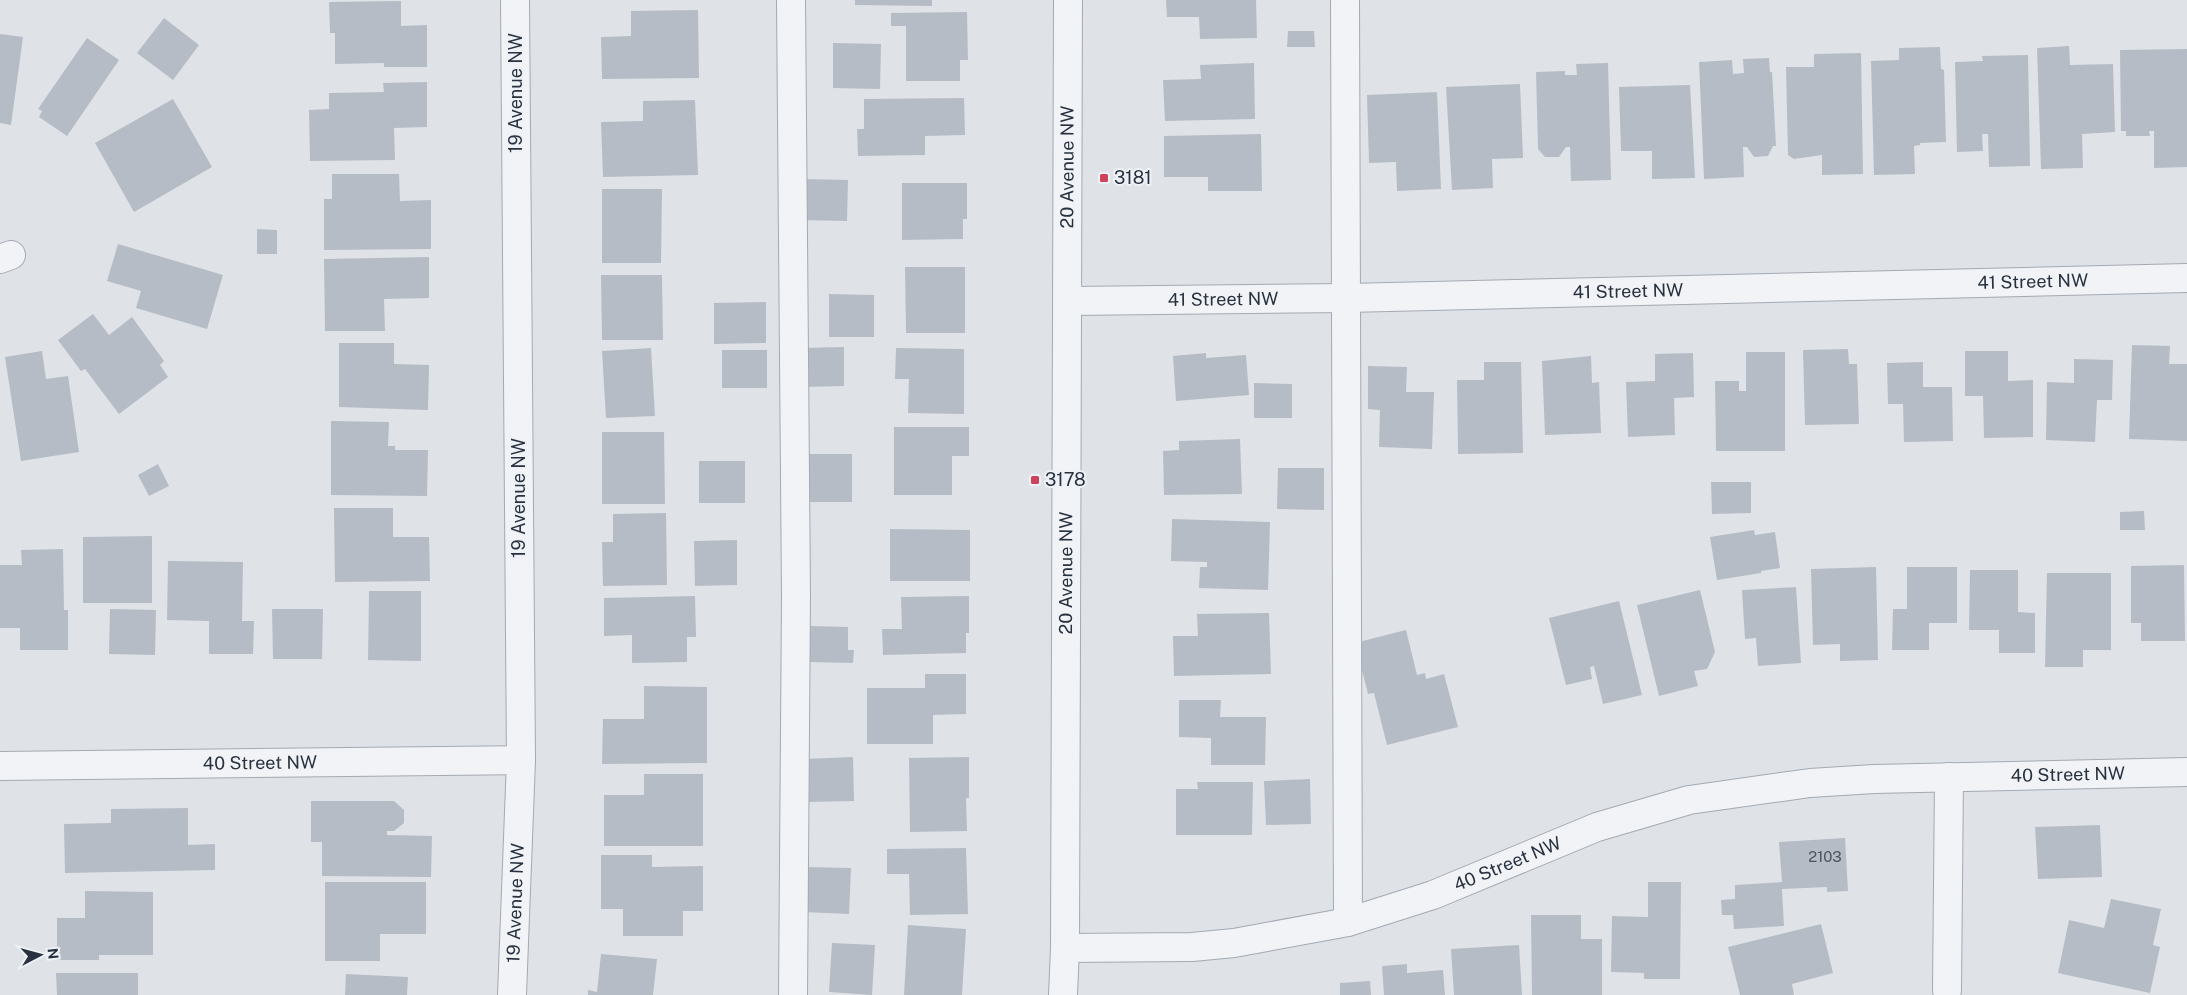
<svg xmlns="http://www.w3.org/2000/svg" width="2187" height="995" viewBox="0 0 2187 995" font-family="'Public Sans',sans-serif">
<rect width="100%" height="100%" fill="#dfe3e8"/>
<!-- building -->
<g fill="#b6bcc5">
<polygon points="855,0 932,0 932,6 855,5"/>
<polygon points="1166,0 1256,0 1257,38 1200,39 1199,17 1167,17"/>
<polygon points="401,1 401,26 427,25 427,67 384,67 384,63 335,64 335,33 330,33 329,2"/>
<polygon points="698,10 699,78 602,79 601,37 631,36 631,11"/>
<polygon points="967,12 968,60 960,60 960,81 906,81 906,26 891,26 891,13"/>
<polygon points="164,18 199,45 173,80 137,53"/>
<polygon points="1288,31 1314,31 1315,47 1287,47"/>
<polygon points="0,34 23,37 11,125 0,123"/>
<polygon points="87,38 119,60 67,136 39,117 42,111 38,109"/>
<polygon points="833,43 881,44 880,89 833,88"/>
<polygon points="2069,46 2070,65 2113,64 2115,132 2082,134 2083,168 2041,169 2037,48"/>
<polygon points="1940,47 1941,69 1944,70 1946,142 1920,143 1920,145 1914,146 1915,174 1874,175 1871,61 1899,60 1899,48"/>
<polygon points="2187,49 2187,167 2154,168 2154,131 2149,131 2150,136 2126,136 2126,131 2121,131 2120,50"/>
<polygon points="1861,53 1863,174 1822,175 1822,155 1794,159 1788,155 1786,67 1814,67 1814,54"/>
<polygon points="2028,55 2030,166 1989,167 1988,134 1982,134 1983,151 1957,152 1955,62 1983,61 1982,56"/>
<polygon points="1769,58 1770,72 1772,72 1776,146 1773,146 1768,156 1754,157 1747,147 1743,147 1744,177 1704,179 1699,62 1732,60 1733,74 1744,73 1743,59"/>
<polygon points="1254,63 1255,119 1165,121 1163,80 1201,79 1200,65"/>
<polygon points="1608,63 1611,180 1571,181 1570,147 1566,147 1559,157 1545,157 1538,149 1536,72 1565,71 1565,75 1577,75 1576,64"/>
<polygon points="427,82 427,127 394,128 395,160 310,161 309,110 329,109 329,93 384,92 383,83"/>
<polygon points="1520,84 1523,158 1492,159 1493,188 1452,190 1446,87"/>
<polygon points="1690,85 1695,178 1652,179 1652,151 1621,151 1619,87"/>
<polygon points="1437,92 1441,189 1397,191 1396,162 1369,163 1367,95"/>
<polygon points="964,98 965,135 925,136 925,155 858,156 857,129 864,129 864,99"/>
<polygon points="173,99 212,167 134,212 95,143"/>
<polygon points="695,100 698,175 603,177 601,122 643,121 643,101"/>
<polygon points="1261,134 1262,191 1208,191 1208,177 1164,177 1164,136"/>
<polygon points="332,174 399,174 400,201 431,200 431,249 324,250 324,199 332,199"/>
<polygon points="802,179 848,180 847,221 801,220"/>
<polygon points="902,183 967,183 967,219 963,219 963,239 902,240"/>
<polygon points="602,189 662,189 661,263 602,263"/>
<polygon points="257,229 277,230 277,254 257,254"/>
<polygon points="118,244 223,275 207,329 136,308 141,291 107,281"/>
<polygon points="429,257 429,298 384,299 385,331 325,331 324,259"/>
<polygon points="905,267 965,267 965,333 906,333"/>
<polygon points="601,275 662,275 663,340 602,340"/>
<polygon points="829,294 874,295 874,337 829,337"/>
<polygon points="766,302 766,343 714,344 714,303"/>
<polygon points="93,314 109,335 132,317 164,361 160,365 168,377 119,414 85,369 81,371 58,340"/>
<polygon points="339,343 394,343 394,364 429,365 428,410 339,407"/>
<polygon points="2132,345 2170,346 2169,364 2187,364 2187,441 2129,439"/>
<polygon points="844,347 844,386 803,387 802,348"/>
<polygon points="651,348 655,416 606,418 602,351"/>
<polygon points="896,348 964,349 964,414 908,413 909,379 895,379"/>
<polygon points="1848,349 1849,364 1857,364 1859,424 1805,425 1803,350"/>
<rect x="722" y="350" width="45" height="38"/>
<polygon points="42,351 46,379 68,376 79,452 21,461 5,357"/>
<polygon points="1965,351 2008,351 2008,381 2033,380 2033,437 1984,438 1983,396 1965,396"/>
<polygon points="1746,352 1785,352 1785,451 1716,451 1715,381 1739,381 1739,391 1746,391"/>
<polygon points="1206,353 1206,358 1246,355 1249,395 1176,401 1173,356"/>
<polygon points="1693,353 1694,397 1674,398 1675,435 1628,437 1626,382 1655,381 1655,354"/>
<polygon points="1591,356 1592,383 1599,382 1601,433 1545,435 1542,361"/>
<polygon points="2074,359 2113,360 2112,400 2097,400 2095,442 2046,440 2047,382 2074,383"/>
<polygon points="1484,362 1521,362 1523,453 1458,454 1457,380 1484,380"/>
<polygon points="1923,362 1923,387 1952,387 1953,441 1904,442 1903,404 1888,404 1887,363"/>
<polygon points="1368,366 1407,367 1406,392 1434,392 1432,449 1379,447 1380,410 1368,409"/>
<polygon points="1254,383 1292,384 1292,418 1254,418"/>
<polygon points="331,421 389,422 388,446 395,446 395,450 428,450 427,496 331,495"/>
<polygon points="894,427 969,427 969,456 952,456 952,495 894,495"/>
<polygon points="602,432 664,432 665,504 602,504"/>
<polygon points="1240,439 1242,494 1164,495 1163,451 1179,450 1179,441"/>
<rect x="805" y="454" width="47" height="48"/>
<rect x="699" y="461" width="46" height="42"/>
<polygon points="158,464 169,486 149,496 138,475"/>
<polygon points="1278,468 1324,468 1324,510 1277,509"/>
<polygon points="1711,482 1751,482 1751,513 1712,514"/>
<polygon points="334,508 393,508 393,537 429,537 430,581 335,582"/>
<polygon points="2144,511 2145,530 2120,530 2120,512"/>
<polygon points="666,513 667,585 603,586 602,542 613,542 613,514"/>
<polygon points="1172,519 1270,522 1268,590 1199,588 1200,567 1207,567 1207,562 1171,561"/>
<polygon points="890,529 970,530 970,581 890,581"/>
<polygon points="1754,530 1755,535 1775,532 1780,568 1761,571 1761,573 1717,580 1710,537"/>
<polygon points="152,536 152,603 83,603 83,537"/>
<polygon points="737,540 737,585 695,586 694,541"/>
<polygon points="63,549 64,610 68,610 68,650 20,650 20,628 0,628 0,565 22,565 21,550"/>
<polygon points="168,561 243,562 242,621 254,621 253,654 209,654 209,621 167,620"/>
<polygon points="2184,565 2185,641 2141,641 2141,623 2131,623 2131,566"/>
<polygon points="1876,567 1878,660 1840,661 1840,644 1813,645 1811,569"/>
<polygon points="1907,567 1957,567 1957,623 1929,623 1929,650 1892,650 1893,609 1907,609"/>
<polygon points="1970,570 2018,570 2018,612 2035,613 2035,653 1999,653 1999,630 1969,630"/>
<polygon points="2047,573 2111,573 2111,650 2083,650 2083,667 2045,667"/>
<polygon points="1796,587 1801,663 1758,666 1756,638 1745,639 1742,590"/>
<polygon points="1700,590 1715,652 1707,669 1694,671 1698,686 1659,696 1637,605"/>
<polygon points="369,591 421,591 421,661 368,660"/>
<polygon points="695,596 696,637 687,637 687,662 632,663 632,635 604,636 604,598"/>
<polygon points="969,596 969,633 966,633 966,653 883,655 882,629 902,629 901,597"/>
<polygon points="1619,601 1642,695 1603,704 1594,666 1590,667 1592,679 1566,685 1549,618"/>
<polygon points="110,609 156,610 155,655 109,654"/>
<polygon points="272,609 323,609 322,659 273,659"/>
<polygon points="1269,613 1271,674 1174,676 1173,636 1198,636 1197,614"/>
<polygon points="809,626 848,627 848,650 854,650 853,663 808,662"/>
<polygon points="1406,630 1417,675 1425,673 1426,679 1444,674 1458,727 1387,745 1374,693 1368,694 1355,643"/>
<polygon points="925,674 966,674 966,714 933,715 933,744 867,744 867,688 925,688"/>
<polygon points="644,686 707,687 707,763 602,764 603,719 644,719"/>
<polygon points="1179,700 1221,700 1220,717 1266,717 1265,765 1211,765 1211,738 1179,737"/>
<polygon points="853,757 854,801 806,802 804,759"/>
<polygon points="969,757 969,798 966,798 967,831 910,832 909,758"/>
<polygon points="644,774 703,774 703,846 604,846 604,795 644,795"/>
<polygon points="1310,779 1311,824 1266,825 1264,781"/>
<polygon points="1197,782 1253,782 1252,835 1176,835 1176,789 1198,789"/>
<polygon points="311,801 394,801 404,810 404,823 394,831 387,831 387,835 432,836 431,877 322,876 322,842 311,842"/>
<polygon points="188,808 188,845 215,844 215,870 65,873 64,824 111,823 111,809"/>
<polygon points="2100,825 2102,877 2038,879 2035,827"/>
<polygon points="1845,838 1848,891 1827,892 1827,887 1782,889 1784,926 1734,929 1733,915 1722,915 1721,900 1735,899 1735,885 1782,882 1779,842"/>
<polygon points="966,848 968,914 910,915 909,874 887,874 887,849"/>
<polygon points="601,855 652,855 652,867 703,866 703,911 683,911 683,936 623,936 623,909 601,909"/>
<polygon points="804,867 851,868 849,914 803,912"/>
<polygon points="325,882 426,882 426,934 380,934 380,961 325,961"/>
<polygon points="1648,882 1681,882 1680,979 1644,979 1644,973 1611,972 1612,916 1648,917"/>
<polygon points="85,891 153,892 153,955 99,955 99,960 57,960 57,918 85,918"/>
<polygon points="2111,899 2161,909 2153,945 2160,947 2150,993 2058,973 2069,920 2104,928"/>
<polygon points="1531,915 1581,915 1581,939 1602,939 1602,995 1532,995"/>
<polygon points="1821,924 1833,973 1792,984 1794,995 1740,995 1728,947"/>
<polygon points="908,925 966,929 962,995 904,995"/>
<polygon points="832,943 875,945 872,995 829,992"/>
<polygon points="1519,945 1522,995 1454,995 1451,949"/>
<polygon points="601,954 657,959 653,995 588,995 588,990 597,992"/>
<polygon points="1407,964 1407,973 1443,970 1445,995 1384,995 1382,966"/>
<polygon points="56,973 138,973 138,995 57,995"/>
<polygon points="346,974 408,977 407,995 345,995"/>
<polygon points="1370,981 1371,995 1340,995 1340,983"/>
</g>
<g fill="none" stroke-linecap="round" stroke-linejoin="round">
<!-- minor casing -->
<g stroke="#a4aab2" stroke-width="30">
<g id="minor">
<polyline points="791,0 796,596 793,995"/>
<polyline points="1345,0 1348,922"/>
<polyline points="0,259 11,255"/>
<path id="s1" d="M 1069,301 L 1347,298 L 2187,278"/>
<path id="s2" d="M 0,766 L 521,760"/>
<path id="s3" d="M 1065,948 L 1192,947 L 1234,943 L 1348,922 L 1433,895 L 1597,827 L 1689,800 L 1810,783 L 1874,779 L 2187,772"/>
<polyline points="1947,990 1949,777"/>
<path id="s4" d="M 512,995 L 521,760 L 515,0"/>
<path id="s5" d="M 1063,995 L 1065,948 L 1068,0"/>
</g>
</g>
<!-- minor -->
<use href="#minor" stroke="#f1f3f6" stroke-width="28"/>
</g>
<!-- markers -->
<g fill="#ce435b" stroke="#eef2f6" stroke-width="2">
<rect x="1099" y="173" width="10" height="10" rx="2.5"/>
<rect x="1030" y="475" width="10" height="10" rx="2.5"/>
</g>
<g text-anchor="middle" stroke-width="4" stroke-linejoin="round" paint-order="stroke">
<!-- number labels -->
<g font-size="15" fill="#4c5460">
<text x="1825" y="862">2103</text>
</g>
<!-- street labels -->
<g font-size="18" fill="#28313f" stroke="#eef2f6">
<text transform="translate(516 93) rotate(-90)" y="6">19 Avenue NW</text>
<text dy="6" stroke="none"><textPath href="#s5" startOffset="828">20 Avenue NW</textPath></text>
<text dy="6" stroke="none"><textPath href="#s1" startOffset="964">41 Street NW</textPath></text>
<text dy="6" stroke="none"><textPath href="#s1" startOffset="559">41 Street NW</textPath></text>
<text dy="6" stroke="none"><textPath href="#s1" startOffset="154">41 Street NW</textPath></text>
<text transform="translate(519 498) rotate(-90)" y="6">19 Avenue NW</text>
<text dy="6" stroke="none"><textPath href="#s5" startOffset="422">20 Avenue NW</textPath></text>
<text dy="6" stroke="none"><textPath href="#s2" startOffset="260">40 Street NW</textPath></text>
<text dy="6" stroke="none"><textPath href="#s3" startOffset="1028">40 Street NW</textPath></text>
<text dy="6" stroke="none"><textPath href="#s3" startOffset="455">40 Street NW</textPath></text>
<text dy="6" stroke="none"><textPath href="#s4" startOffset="92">19 Avenue NW</textPath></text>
</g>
<!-- poi labels -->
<g font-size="18" fill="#28313f" stroke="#eef2f6" text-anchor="start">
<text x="1114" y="184">3181</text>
<text x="1045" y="486">3178</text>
</g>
</g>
<!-- north arrow -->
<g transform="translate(40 955) rotate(84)" stroke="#eef2f6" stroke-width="4" paint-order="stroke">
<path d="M0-4L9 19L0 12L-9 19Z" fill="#28313f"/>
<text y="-8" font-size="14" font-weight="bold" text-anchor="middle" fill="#28313f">N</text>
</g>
</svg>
